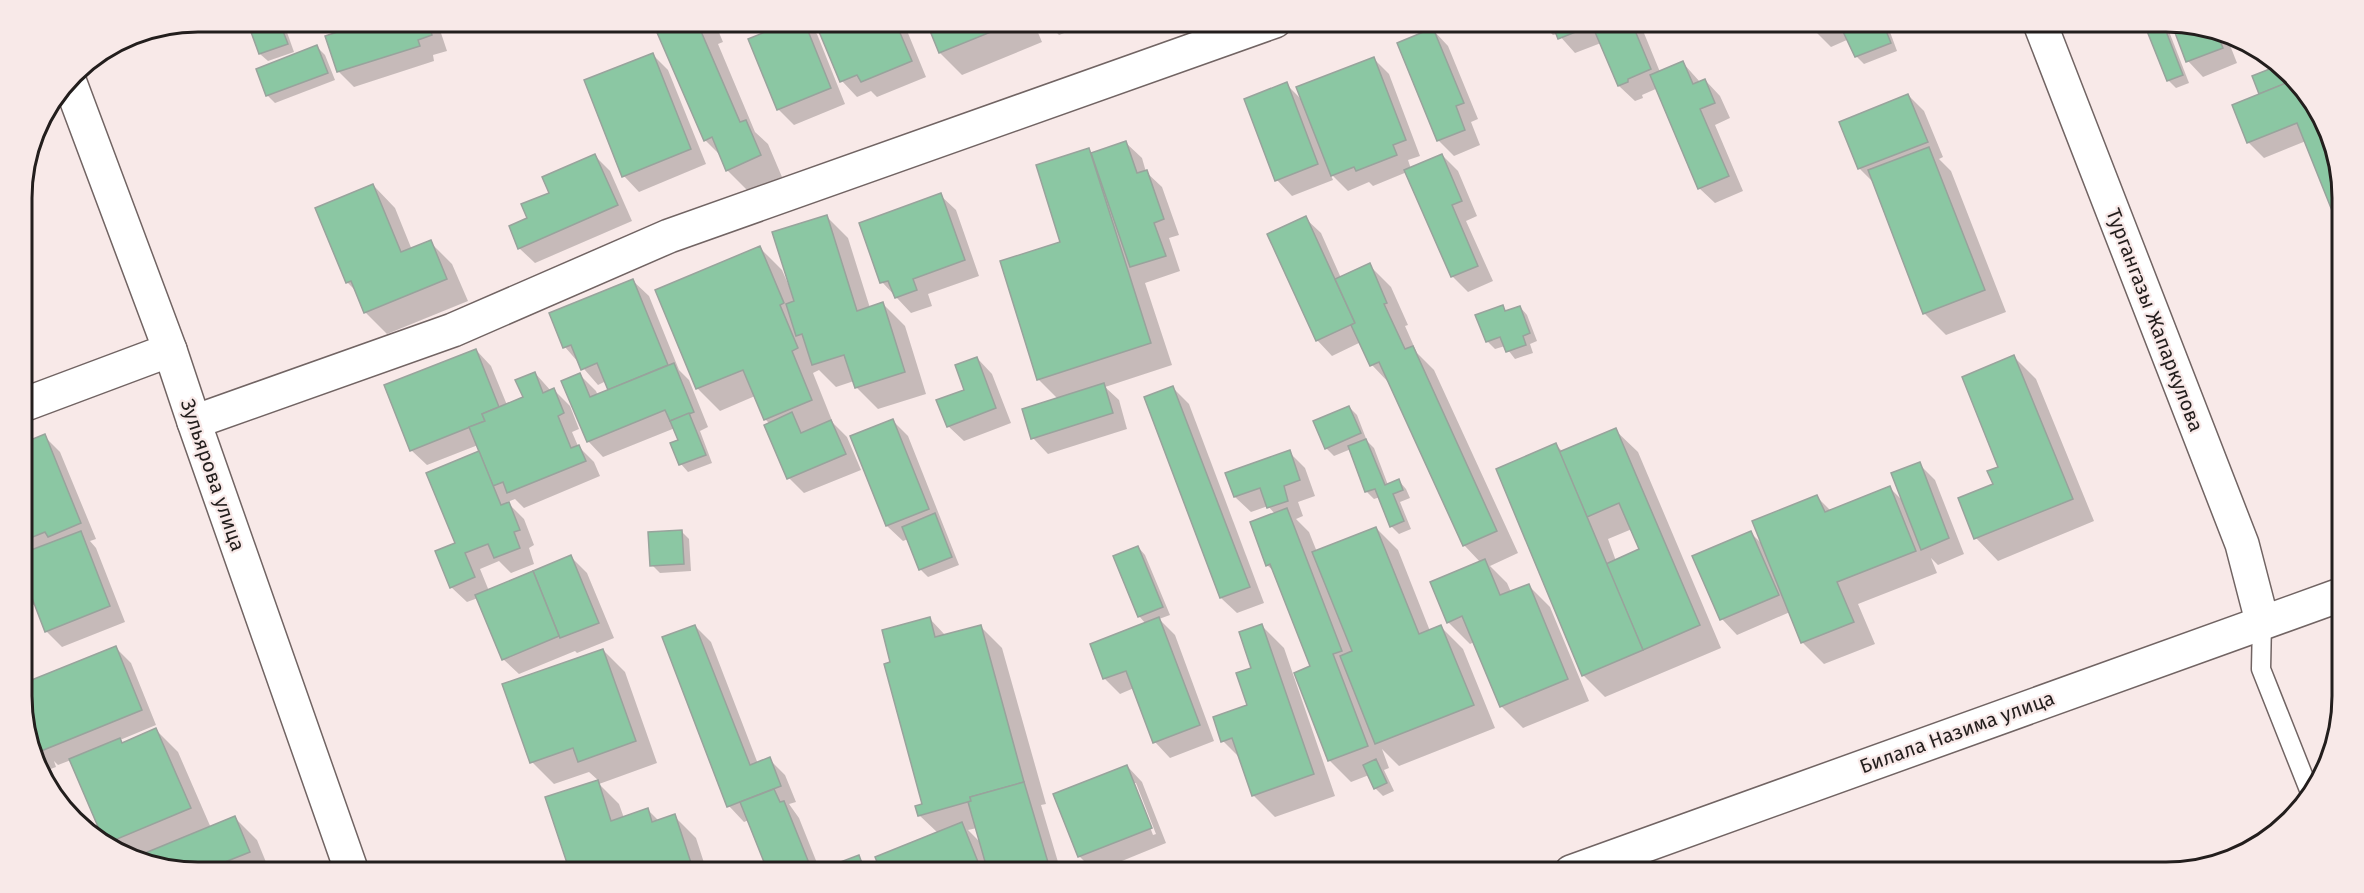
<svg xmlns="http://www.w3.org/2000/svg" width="2364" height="893" viewBox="0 0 2364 893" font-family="'Fira Sans',sans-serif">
<rect width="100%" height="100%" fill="#f8e9e8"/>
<!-- shadow -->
<g fill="#0003" fill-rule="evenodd">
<polygon points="248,21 283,21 294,52 268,61 260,54"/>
<polygon points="375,21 434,21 432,22 440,30 447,51 433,55 434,61 354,87 338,71"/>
<polygon points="654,21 713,21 715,23 723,42 718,44 755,132 768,144 782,177 749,192 727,170 721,156 705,140"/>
<polygon points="796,21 804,21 817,34 845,104 794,125 778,109 750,40"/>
<polygon points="820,21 903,21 926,77 877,97 871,91 857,97 842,81 817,22"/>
<polygon points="927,21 1033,21 1042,42 962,75 940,53"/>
<polygon points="1046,21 1096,21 1059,35"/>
<polygon points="1539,21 1639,21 1660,72 1683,63 1700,82 1705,80 1720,96 1730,118 1715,125 1743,191 1715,203 1699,188 1658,88 1642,95 1643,98 1635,101 1619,86 1601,43 1575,53 1558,34 1553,35"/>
<polygon points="1798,21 1886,21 1897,51 1864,64 1856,56 1849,39 1831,47 1815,31 1811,22 1802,25"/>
<polygon points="2145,21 2165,21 2189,83 2176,88 2168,80"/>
<polygon points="2172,22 2224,30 2237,63 2203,77 2188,61"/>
<polygon points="1433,30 1448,46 1478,119 1471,122 1480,145 1454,156 1438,140"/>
<polygon points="317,47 325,55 335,80 275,103 267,95"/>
<polygon points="652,54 668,70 706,164 639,192 624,176"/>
<polygon points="1373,58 1389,74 1420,156 1408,160 1411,169 1442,155 1458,171 1477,216 1466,221 1493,281 1468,292 1452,276 1407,172 1373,186 1369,182 1348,191 1330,173 1333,180 1292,196 1277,180 1286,84 1302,100"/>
<polygon points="2278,67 2299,81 2341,174 2342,223 2336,217 2306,141 2264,158 2248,142 2261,94 2254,76"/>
<polygon points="1908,95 1924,111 1943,157 1939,159 1951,171 2006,312 1946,335 1924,313 1874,183 1859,168"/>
<polygon points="1126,143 1142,158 1146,172 1162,187 1179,235 1169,238 1180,271 1145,283 1172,365 1105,387 1119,400 1127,429 1048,454 1033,438 1058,399 1038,379 1062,243 1088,150 1093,154"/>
<polygon points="594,155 610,171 632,221 535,263 519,248 529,219 551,193"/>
<polygon points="373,185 395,208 412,250 430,242 452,264 468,301 387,334 365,312 357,292 347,282"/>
<polygon points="940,195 956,210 979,276 928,294 932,306 911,313 882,282"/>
<polygon points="826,216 848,238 870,308 883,304 905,326 926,394 878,409 856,387 854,381 836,387 819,370 813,373 833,423 847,437 861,470 804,493 789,478 770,424 765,419 755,396 720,411 698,389 657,291 760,248 782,270 789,286 791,285"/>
<polygon points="1305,218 1321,233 1341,278 1369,265 1391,287 1408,325 1405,326 1417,353 1434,370 1518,553 1490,566 1507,583 1511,592 1528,585 1550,607 1589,701 1523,728 1501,706 1474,642 1470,644 1448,622 1481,563 1464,545 1390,384 1372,365 1361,342 1332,356 1317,340"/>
<polygon points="633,281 649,296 679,370 689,380 708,427 700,431 712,463 688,472 681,464 672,443 680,440 675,428 603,457 588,441 580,375 596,391 598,396 610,391 606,381 598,385 565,347"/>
<polygon points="1502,307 1508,312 1520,307 1527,315 1537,341 1530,344 1533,353 1515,359 1505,346 1495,349 1487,341"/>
<polygon points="476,350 491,366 507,405 525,398 535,373 551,391 554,390 570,406 579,429 572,432 578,446 594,462 600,476 524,508 515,499 507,502 524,519 534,545 529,548 534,564 511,573 499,561 480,569 489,591 571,557 587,573 614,638 577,653 575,651 519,674 503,659 478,598 467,602 451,587 457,544 481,452 478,445 427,465 411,450"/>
<polygon points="2014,357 2036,379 2094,521 1998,561 1976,538 1960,499 1995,485 2000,468"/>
<polygon points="977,358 992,374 1011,423 964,441 948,426 966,391"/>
<polygon points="22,361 36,395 23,400"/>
<polygon points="1173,388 1189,404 1264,603 1237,613 1221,598 1145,398"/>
<polygon points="1349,407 1357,415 1367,441 1374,448 1388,485 1399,481 1406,489 1410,498 1400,502 1411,529 1399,534 1391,526 1380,497 1374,499 1367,492 1351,449 1334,456 1326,448"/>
<polygon points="892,420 908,436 959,565 928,577 920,569 908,539 903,541 887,526 852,437"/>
<path d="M 1615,430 L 1638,452 L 1721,648 L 1605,697 L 1583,675 L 1556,445 L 1563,452 ZM 1632,529 L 1641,550 L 1616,561 L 1608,539 Z"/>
<polygon points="44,436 60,452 96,539 90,541 96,548 125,622 62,647 46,631 36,604 24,608 24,589 35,584 34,581 24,585 23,445"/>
<polygon points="1289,452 1305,468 1315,496 1298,502 1303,516 1296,519 1309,532 1317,552 1376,528 1398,550 1430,631 1441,627 1463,649 1495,728 1399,766 1382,749 1389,768 1384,770 1394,791 1383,796 1375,788 1369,775 1351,782 1329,760 1312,667 1276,573 1267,565 1275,514 1268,506 1251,512 1235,497"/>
<polygon points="1919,464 1935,480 1964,554 1938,565 1931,558 1937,573 1858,604 1875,644 1824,664 1802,642 1790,612 1737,635 1722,619 1751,533 1764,546 1817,497 1831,511 1890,488 1904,502"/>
<polygon points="681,531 689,539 691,571 660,573 652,565"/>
<polygon points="1138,547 1145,555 1170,615 1159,619 1175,635 1214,741 1170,758 1155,742 1134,688 1120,694 1104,678 1146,624 1139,616"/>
<path d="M 930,619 L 946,636 L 980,626 L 1002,648 L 1046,804 L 1041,805 L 1061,872 L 882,872 L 938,833 L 919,815 L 924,805 L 892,663 ZM 977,828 L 981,843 L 968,830 Z"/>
<polygon points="695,626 711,642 758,764 769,759 785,775 796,802 789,804 799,818 819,868 830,868 858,857 873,872 769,872 749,820 744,822 729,806"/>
<polygon points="1262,626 1284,648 1335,796 1275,817 1253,795 1241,759 1223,741 1249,706 1253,668"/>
<polygon points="116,648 131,663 156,725 120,740 124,744 156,730 178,752 211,828 235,818 257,840 270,872 198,872 140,863 104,838 71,760 58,765 54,761 56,767 45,771 24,730"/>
<polygon points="603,650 625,672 657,763 599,784 619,804 624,818 648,810 659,821 674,816 696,838 707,872 571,872 547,798 599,781 589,772 554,784 532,762"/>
<path d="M 1127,766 L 1142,782 L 1166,843 L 1095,872 L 1079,856 ZM 1133,783 L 1136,783 L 1156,834 L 1153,835 Z"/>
</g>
<!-- building -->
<g fill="#8bc7a3" stroke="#98a39c" stroke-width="1.5">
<polygon points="247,21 279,21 288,44 259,54"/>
<polygon points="372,21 428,21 432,35 418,40 420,46 337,72 325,36"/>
<polygon points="652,21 699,21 697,22 740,122 746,120 761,155 726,171 712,137 704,141"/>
<polygon points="792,21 804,21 831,88 777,110 748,39"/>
<polygon points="895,21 912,61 861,82 857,75 840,82 815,22"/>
<polygon points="926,21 1018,21 939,53"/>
<polygon points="1551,21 1603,21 1558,39"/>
<polygon points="1603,21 1631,21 1651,69 1628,79 1628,82 1618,86 1592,25"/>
<polygon points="1809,21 1838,21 1814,32"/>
<polygon points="1838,21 1882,21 1891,43 1855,57"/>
<polygon points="2143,21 2162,21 2183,75 2167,81"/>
<polygon points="2171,22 2215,29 2223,48 2186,62"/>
<polygon points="1433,28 1464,103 1456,106 1465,130 1437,141 1397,43"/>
<polygon points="317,45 328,73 266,96 256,69"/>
<polygon points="653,53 691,149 622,177 584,80"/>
<polygon points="1374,57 1406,140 1393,145 1397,155 1356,171 1354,167 1331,176 1296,87"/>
<polygon points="1683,61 1693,84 1705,79 1715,103 1700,109 1729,176 1698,189 1650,75"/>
<polygon points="2277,66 2296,79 2259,94 2252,76"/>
<polygon points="2296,79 2299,81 2341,174 2342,215 2335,218 2297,123 2247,143 2232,105"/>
<polygon points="1287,82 1318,164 1275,181 1244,99"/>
<polygon points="1908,94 1928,142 1858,169 1839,122"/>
<polygon points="1126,141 1137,173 1147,170 1164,219 1154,223 1166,256 1130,267 1091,153"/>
<polygon points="1929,147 1985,290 1923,314 1868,170"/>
<polygon points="1089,148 1151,343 1037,380 1000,261 1060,242 1036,165"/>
<polygon points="595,154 618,205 518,249 509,226 527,218 521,204 549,193 542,177"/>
<polygon points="1442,154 1462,201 1452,205 1478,266 1451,277 1404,170"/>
<polygon points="373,184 401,252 431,240 447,279 364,313 351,281 346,283 315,208"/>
<polygon points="941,193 965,260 913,279 917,290 895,298 888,281 880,283 859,223"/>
<polygon points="827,215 857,311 883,302 905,372 855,388 844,355 812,365 802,334 796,336 786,304 794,301 772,232"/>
<polygon points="1306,216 1355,323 1316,341 1267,234"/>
<polygon points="760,246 784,303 780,305 798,348 792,351 812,400 764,420 743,370 696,389 655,290"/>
<polygon points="1370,263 1387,303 1384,304 1405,349 1413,346 1497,531 1463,546 1379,362 1370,366 1351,325 1355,323 1335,279"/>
<polygon points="633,279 668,365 608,390 597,363 581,370 571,345 563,348 549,313"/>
<polygon points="1503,305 1505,311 1520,306 1530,333 1523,336 1526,345 1506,352 1500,337 1486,342 1475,315"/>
<polygon points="476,349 499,407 482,414 485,421 410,451 384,385"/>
<polygon points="2014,355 2073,499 1974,539 1958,498 1993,484 1987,471 1998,467 1962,377"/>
<polygon points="977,357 996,408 947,427 936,400 964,390 955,365"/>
<polygon points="674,363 694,412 670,421 665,410 587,442 561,381 580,373 590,397"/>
<polygon points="535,372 543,393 554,388 564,413 558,416 571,448 579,445 586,461 507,493 503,482 493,486 469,427 485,421 482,414 523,397 515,380"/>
<polygon points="1104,383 1113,413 1031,439 1022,409"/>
<polygon points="1173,386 1250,587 1220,598 1144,397"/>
<polygon points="1349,406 1361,433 1325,449 1313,421"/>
<polygon points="792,412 801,433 831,420 846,454 787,479 764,425"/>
<polygon points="689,413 706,455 679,465 670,443 678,440 670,421"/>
<polygon points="893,419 929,509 886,526 850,436"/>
<polygon points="1616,428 1700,625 1643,650 1606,564 1639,549 1619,503 1587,517 1559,452"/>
<polygon points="45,434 81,523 48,537 45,532 23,541 23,443"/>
<polygon points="1366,439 1385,485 1399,479 1403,490 1393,494 1404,521 1390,527 1375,489 1365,492 1348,446"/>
<polygon points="1556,443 1643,650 1582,676 1496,469"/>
<polygon points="1290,450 1300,480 1284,486 1288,501 1267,508 1260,488 1234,497 1225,473"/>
<polygon points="479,451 501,505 509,502 520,530 514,532 520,548 494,558 488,544 465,553 475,577 450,588 435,551 455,543 426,473"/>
<polygon points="1920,462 1949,538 1921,550 1891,473"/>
<polygon points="1890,486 1916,551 1837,582 1854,622 1801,643 1752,521 1817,495 1825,512"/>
<polygon points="1287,508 1342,651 1333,654 1368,746 1328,761 1294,673 1310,666 1270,564 1266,566 1250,522"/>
<polygon points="935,513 952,557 919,570 902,527"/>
<polygon points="1376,527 1419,634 1441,625 1474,705 1375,744 1340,656 1352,651 1312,552"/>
<polygon points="682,530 684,564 650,566 648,532"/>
<polygon points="81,531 110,606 45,632 27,585 24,587 23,553"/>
<polygon points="1751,531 1779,595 1720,620 1692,556"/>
<polygon points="1138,546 1163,607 1138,617 1113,556"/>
<polygon points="571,555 599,623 560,638 533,571"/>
<polygon points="1485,559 1500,595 1529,584 1568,679 1500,707 1462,616 1447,623 1430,582"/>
<polygon points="533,571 559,636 502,660 475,595"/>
<polygon points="930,617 935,637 981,625 1024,782 970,797 971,801 918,816 915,806 922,804 884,664 890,662 882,630"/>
<polygon points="1159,617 1200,725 1153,743 1126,671 1103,679 1090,644"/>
<polygon points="1262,624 1314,774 1252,796 1232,738 1221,742 1213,717 1247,705 1236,673 1251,668 1239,632"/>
<polygon points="695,625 750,765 770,757 781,786 727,807 662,637"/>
<polygon points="116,646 142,710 41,751 35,745 24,718 24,683"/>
<polygon points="603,649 636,741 578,762 573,748 530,763 502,684"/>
<polygon points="24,718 35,745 32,746 24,730"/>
<polygon points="156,728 191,808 110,842 102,836 69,759 120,738 122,743"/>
<polygon points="1376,759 1387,783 1374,789 1363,765"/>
<polygon points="1127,765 1152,828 1078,857 1053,794"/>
<polygon points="598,780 611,821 648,808 652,822 675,814 694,872 570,872 545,797"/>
<polygon points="1024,782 1050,869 1039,872 988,872 968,802 971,801 970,797"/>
<polygon points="774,789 780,802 784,801 811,868 802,872 768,872 740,802"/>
<polygon points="235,816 250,852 200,872 140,863 133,858"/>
<polygon points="962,822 982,872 881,872 875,857"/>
<polygon points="859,855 865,872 811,872 821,865 830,866"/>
</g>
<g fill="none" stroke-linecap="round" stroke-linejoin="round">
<!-- lane casing -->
<g stroke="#716463" stroke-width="21">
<polyline id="lane" points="2262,621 2261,669 2311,795"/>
</g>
<!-- street casing -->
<g stroke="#716463" stroke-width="36">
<g id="street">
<polyline points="23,405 170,350"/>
<polyline points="194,422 453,330 669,236 1275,21"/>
</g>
</g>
<!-- secondary casing -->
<g stroke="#716463" stroke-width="36">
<g id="secondary">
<polyline points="2039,21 2242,544 2262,621"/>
<polyline points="69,80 170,350 194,422 352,872"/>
<polyline points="1571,872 2343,594"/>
</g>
</g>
<!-- lane -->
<use href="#lane" stroke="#fff" stroke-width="18"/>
<!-- street -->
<use href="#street" stroke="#fff" stroke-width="33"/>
<!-- secondary -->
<use href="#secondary" stroke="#fff" stroke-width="33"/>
</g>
<g text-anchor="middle" stroke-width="4.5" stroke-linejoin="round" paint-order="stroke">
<!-- street labels -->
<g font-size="20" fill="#231e1d" stroke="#f8e9e8">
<text transform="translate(2155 320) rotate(69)" y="7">Тургангазы Жапаркулова</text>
<text transform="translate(213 475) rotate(71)" y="7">Зульярова улица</text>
<text transform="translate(1957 732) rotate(-20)" y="7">Билала Назима улица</text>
</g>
</g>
<!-- crop -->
<path d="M0 0H2364V893H0ZM198 32H2166A166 166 0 0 1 2332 198V696A166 166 0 0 1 2166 862H198A166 166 0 0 1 32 696V198A166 166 0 0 1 198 32Z" fill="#f8e9e8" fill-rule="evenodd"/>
<path fill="none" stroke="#231e1d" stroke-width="3" d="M198 32H2166A166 166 0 0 1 2332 198V696A166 166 0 0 1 2166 862H198A166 166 0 0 1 32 696V198A166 166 0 0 1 198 32Z"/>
</svg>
